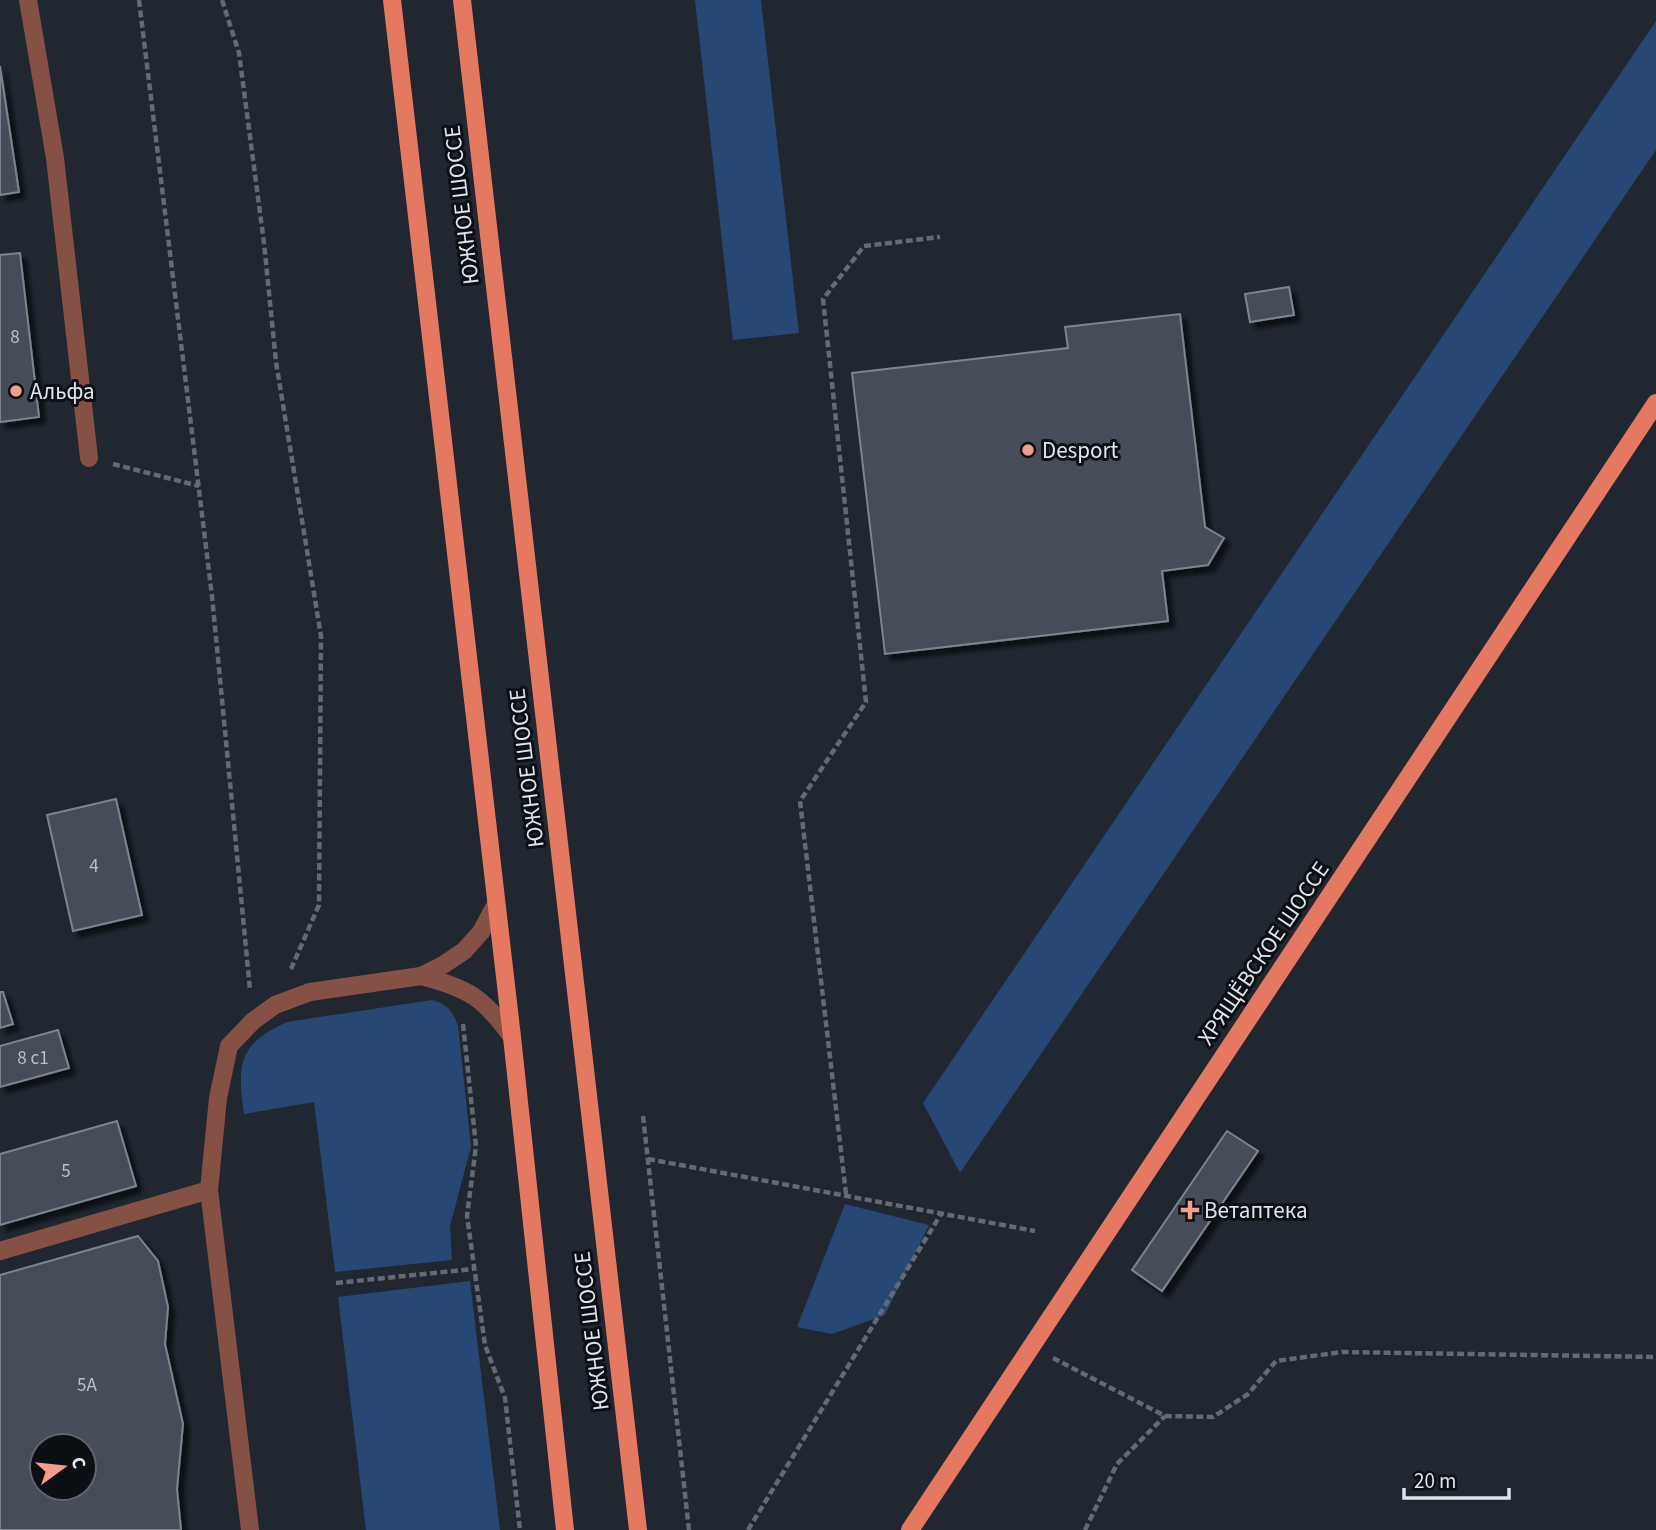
<svg xmlns="http://www.w3.org/2000/svg" width="1656" height="1530" viewBox="0 0 1656 1530" font-family="'Source Sans 3',sans-serif">
<defs>
<filter id="shadow"><feDropShadow dx="6" dy="6" stdDeviation="2" flood-color="#0009"/></filter>
</defs>
<rect width="100%" height="100%" fill="#202730"/>
<!-- green -->
<g fill="#274774">
<polygon points="695,0 761,0 799,333 733,340"/>
<polygon points="1656,21 1656,150 960,1173 923,1103"/>
<path d="M 432,1000 C 447,1004 453,1011 458,1026 L 471,1147 L 450,1226 L 452,1260 L 335,1272 L 314,1102 L 244,1114 C 237,1065 238,1044 287,1022 Z"/>
<polygon points="845,1204 929,1225 885,1315 832,1334 797,1327"/>
<polygon points="470,1281 500,1530 366,1530 338,1297"/>
</g>
<!-- building -->
<g fill="#464e58" stroke="#7c8490" stroke-width="2" fill-rule="evenodd" filter="url(#shadow)">
<polygon points="0,66 19,192 0,195"/>
<polygon points="20,253 39,417 0,422 0,255"/>
<polygon points="1289,287 1294,315 1250,322 1245,294"/>
<polygon points="1180,314 1205,527 1224,538 1208,565 1162,571 1168,621 885,654 852,373 1068,348 1065,327"/>
<polygon points="116,799 142,915 73,931 47,815"/>
<polygon points="0,992 3,992 13,1024 0,1028"/>
<polygon points="58,1030 69,1068 0,1087 0,1046"/>
<polygon points="117,1121 136,1186 0,1225 0,1154"/>
<polygon points="1227,1131 1258,1151 1162,1291 1132,1270"/>
<path d="M 138,1236 L 158,1261 L 168,1307 L 165,1344 L 183,1424 L 177,1489 L 181,1530 L 0,1530 L 0,1275 ZM 42,1446 L 84,1446 L 84,1488 L 42,1488 Z"/>
</g>
<g fill="none" stroke-linecap="round" stroke-linejoin="round">
<!-- path -->
<g stroke="#646a73" stroke-width="4.5" stroke-dasharray="7 3.5" stroke-linecap="butt">
<polyline points="139,0 212,596 250,990"/>
<polyline points="222,0 239,53 264,243 276,362 321,636 319,905 291,969"/>
<polyline points="113,464 199,486"/>
<polyline points="463,1024 476,1146 467,1216 485,1345 505,1398 520,1530"/>
<polyline points="643,1116 689,1530"/>
<polyline points="648,1159 1035,1231"/>
<polyline points="846,1194 800,801 866,702 823,299 864,246 940,237"/>
<polyline points="336,1283 473,1269"/>
<polyline points="1053,1358 1165,1416 1213,1417 1248,1394 1276,1361 1342,1352 1656,1357"/>
<polyline points="748,1530 941,1214"/>
<polyline points="1085,1530 1117,1464 1165,1416"/>
</g>
<!-- minor -->
<g stroke="#865145" stroke-width="18">
<polyline points="28,0 55,158 89,458"/>
<path d="M 421,976 C 468,988 484,998 512,1037"/>
<polyline points="0,1251 209,1190"/>
<polyline points="250,1530 209,1190 218,1098 229,1046 253,1021 275,1005 310,992 421,976 443,965 464,951 481,932 496,904"/>
</g>
<!-- major -->
<g stroke="#e57860" stroke-width="18">
<polyline points="392,0 512,1037 565,1530"/>
<polyline points="462,0 638,1530"/>
<polyline points="910,1530 1656,403"/>
</g>
</g>
<!-- markers -->
<g fill="#f49e8a" stroke="#0c0f14" stroke-width="2.5">
<circle cx="16" cy="391" r="7"/>
<circle cx="1028" cy="450" r="7"/>
<path d="M1186.5 1199.5h7v7h7v7h-7v7h-7v-7h-7v-7h7z"/>
</g>
<g text-anchor="middle" stroke-width="6" stroke-linejoin="round" paint-order="stroke">
<!-- number labels -->
<g font-size="19" fill="#babec6">
<text x="15" y="343">8</text>
<text x="94" y="872">4</text>
<text x="33" y="1064">8 с1</text>
<text x="66" y="1177">5</text>
<text x="87" y="1391">5А</text>
</g>
<!-- street labels -->
<g font-size="23" fill="#e0e4eb" stroke="#0c0f14">
<text transform="translate(461 205) rotate(-97)" y="8">ЮЖНОЕ ШОССЕ</text>
<text transform="translate(526 768) rotate(-97)" y="8">ЮЖНОЕ ШОССЕ</text>
<text transform="translate(1263 953) rotate(-56)" y="8">ХРЯЩЁВСКОЕ ШОССЕ</text>
<text transform="translate(591 1331) rotate(-97)" y="8">ЮЖНОЕ ШОССЕ</text>
</g>
<!-- poi labels -->
<g font-size="23" fill="#e0e4eb" stroke="#0c0f14" text-anchor="start">
<text x="30" y="399">Альфа</text>
<text x="1042" y="458">Desport</text>
<text x="1204" y="1218">Ветаптека</text>
</g>
</g>
<!-- north arrow -->
<g transform="translate(63 1467) rotate(75)"><circle r="33" fill="#0c0f14" stroke="#61646a" stroke-width="2"/>
<path d="M0-5L12 26L0 18L-12 26Z" fill="#f49e8a"/>
<text y="-10" font-size="19" font-weight="bold" text-anchor="middle" fill="#e0e4eb">С</text>
</g>
<!-- scale -->
<path d="M1404 1488v10h105v-10" fill="none" stroke="#e0e4eb" stroke-width="3.5"/>
<text x="1414" y="1488" font-size="21" fill="#e0e4eb" stroke="#0c0f14" stroke-width="5" paint-order="stroke">20 m</text>
</svg>
